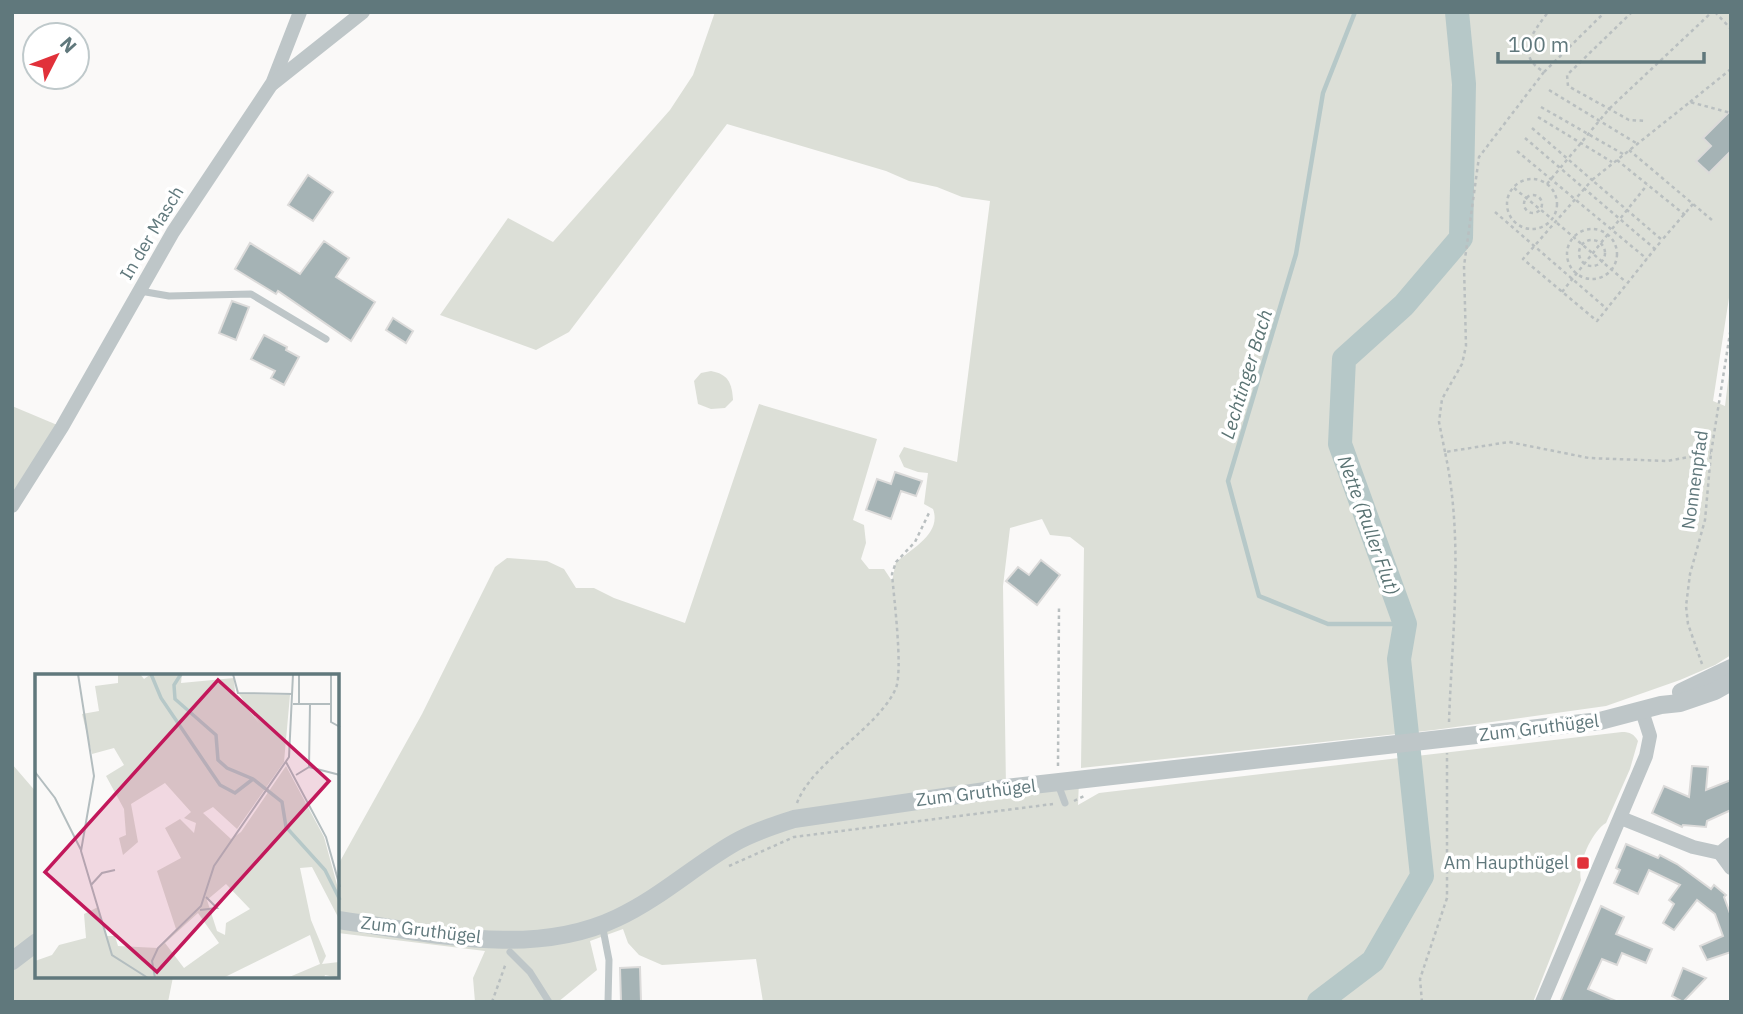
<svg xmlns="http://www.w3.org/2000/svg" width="1743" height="1014" viewBox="0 0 1743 1014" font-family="'IBM Plex Sans',sans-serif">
<rect width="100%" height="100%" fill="#faf9f8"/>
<!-- green -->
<g fill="#dcdfd7">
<path d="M 715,12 L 1731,12 L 1731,285 L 1713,401 L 1725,406 L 1731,357 L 1731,655 L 1715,665 L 1680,680 L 1606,706 L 1434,730 L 1081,768 L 1084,548 L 1070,537 L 1050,535 L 1042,519 L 1010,528 L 1003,586 L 1006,788 L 1079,781 L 1078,805 L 1099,793 L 1622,732 C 1630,732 1634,734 1638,741 L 1630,769 L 1606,823 C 1592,831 1577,865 1581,880 L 1533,1002 L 763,1002 L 756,959 L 662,965 L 639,955 L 628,943 L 623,929 L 590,941 L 597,970 L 558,1002 L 475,1002 L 473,978 L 485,951 L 338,933 L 338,865 L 422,714 L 495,567 L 507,558 L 547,561 L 564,569 L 576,588 L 594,588 L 614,598 L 685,623 L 759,404 L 877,439 L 853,520 L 864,525 L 866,543 L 861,559 L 869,569 L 884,569 L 892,581 L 896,562 C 912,549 942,533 933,509 L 924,504 L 928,473 L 918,472 L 904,467 L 899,456 L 904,447 L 957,462 L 990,201 L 962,197 L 937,187 L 909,181 L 886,171 L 727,124 L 569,332 L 536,350 L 440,315 L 508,218 L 553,242 L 670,110 L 693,75 Z"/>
<path d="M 711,371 C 728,374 732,383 733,400 L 725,408 L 711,409 L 698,404 L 694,381 L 701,373 Z"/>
<polygon points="12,406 62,427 12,506"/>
<polygon points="12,764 37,793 37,977 173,977 168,1002 12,1002"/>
</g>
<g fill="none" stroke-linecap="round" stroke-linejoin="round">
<!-- stream -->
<polyline stroke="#b6c8c8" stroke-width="4.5" points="1355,12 1323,93 1296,254 1228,481 1259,596 1328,624 1405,624"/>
<!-- river -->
<polyline stroke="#b6c8c8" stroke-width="24" points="1319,1002 1373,961 1422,876 1399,659 1405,624 1340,444 1344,359 1404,305 1461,238 1464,84 1457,12"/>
</g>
<!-- building -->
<g fill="#a5b3b5" stroke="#dcdbda" stroke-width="2">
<polygon points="1731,110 1731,151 1709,173 1696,161 1711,146 1703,138"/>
<polygon points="308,175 333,192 313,221 288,205"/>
<polygon points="324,241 349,258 336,277 375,302 351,341 278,291 276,294 235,269 250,243 300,274"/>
<polygon points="232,301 249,307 236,340 219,333"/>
<polygon points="393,318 413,331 406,343 386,330"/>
<polygon points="264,335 287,347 286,350 299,357 284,385 271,378 275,371 251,359"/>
<polygon points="895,472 922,481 916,496 901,491 891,519 866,510 877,479 891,484"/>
<polygon points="1041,560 1060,575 1037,605 1006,581 1018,567 1029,575"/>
<polygon points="1692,766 1708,767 1706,790 1731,780 1731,810 1707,821 1706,827 1683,825 1682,827 1652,813 1664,786 1689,797"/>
<polygon points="1626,844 1658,858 1660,855 1677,864 1711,889 1714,885 1726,895 1724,897 1731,916 1731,952 1707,960 1700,946 1723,936 1715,914 1697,900 1674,930 1663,923 1674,904 1669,900 1680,885 1649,870 1638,894 1614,883 1620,870 1616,868"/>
<polygon points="1601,906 1624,917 1616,934 1652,949 1646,963 1622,953 1617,965 1602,959 1588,989 1618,1002 1560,1002"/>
<polygon points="640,967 641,1002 621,1002 620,968"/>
<polygon points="1683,968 1706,978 1683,1002 1672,996"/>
</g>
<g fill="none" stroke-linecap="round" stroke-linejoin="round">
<!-- path -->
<g stroke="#b9bfc0" stroke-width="2.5" stroke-dasharray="3.5 3.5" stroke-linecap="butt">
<polyline points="1632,12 1567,75 1568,86 1629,120 1646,121"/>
<polyline points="1715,12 1731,29"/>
<polyline points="1544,72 1605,12"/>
<polyline points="1549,90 1636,143"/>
<polyline points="1690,102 1731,69"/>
<polyline points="1541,107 1623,154"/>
<polyline points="1538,117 1612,162"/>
<polyline points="1532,128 1592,180 1523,259 1597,321 1662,240"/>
<polyline points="1525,138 1655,249"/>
<polyline points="1629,150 1712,220"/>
<polyline points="1517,151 1647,259"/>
<polyline points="1617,160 1685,215"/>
<circle cx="1532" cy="204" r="25"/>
<polyline points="1547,184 1609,109 1712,12"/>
<polyline points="1514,188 1552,219"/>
<circle cx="1533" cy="204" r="9"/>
<polyline points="1693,204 1662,240 1592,180 1690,102 1731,113"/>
<polyline points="1495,212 1607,309"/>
<polyline points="1557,223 1626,282"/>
<polyline points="1612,229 1647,185"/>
<circle cx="1592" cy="254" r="25"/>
<circle cx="1592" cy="253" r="13"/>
<polyline points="1562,292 1608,234"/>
<path d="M 1445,452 L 1439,422 L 1442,399 L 1462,364 L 1466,346 L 1464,266 L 1479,157 L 1544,72 C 1514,54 1533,33 1548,12"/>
<polyline points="1702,664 1688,624 1686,606 1690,574 1705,520 1711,453 1731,327"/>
<path d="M 1449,722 C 1452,633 1464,540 1445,452 L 1509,442 L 1589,458 L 1667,461 L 1711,453"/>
<polyline points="1058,766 1059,607"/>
<polyline points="1074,801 1086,795"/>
<path d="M 797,803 C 812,762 879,728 896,688 C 903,669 894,599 892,574 L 896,562 L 915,542 L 929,513"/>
<polyline points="729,866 794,837 1053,804"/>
<polyline points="492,1002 506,963"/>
<polyline points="1422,1002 1420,979 1447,898 1447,753"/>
</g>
<!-- service -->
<g stroke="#bec6c8" stroke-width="7">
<polyline points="140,291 169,296 251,294 326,339"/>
<polyline points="1058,784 1065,803"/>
<polyline points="602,924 609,960 608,1002"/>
<polyline points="510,952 530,972 549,1002"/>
</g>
<!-- minor -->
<g stroke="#bec6c8" stroke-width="14">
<polyline points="272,84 300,12"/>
<polyline points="12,506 62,427 173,232 271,85 363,12"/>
<polyline points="1621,818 1693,847 1720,853 1731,844"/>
<polyline points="1720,853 1731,868"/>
<polyline points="1542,1002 1646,756 1650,736 1642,711"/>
</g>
<!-- tertiary -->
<g stroke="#bec6c8" stroke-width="18">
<polyline points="1681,692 1731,668"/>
<path d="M 338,920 C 428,932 531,959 617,918 C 660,898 694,866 734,843 C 753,832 773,826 794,819 L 1006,788 L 1600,721 L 1661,705 L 1680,703 L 1715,691 L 1731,682"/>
<polyline points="12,961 37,942"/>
</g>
</g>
<!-- markers -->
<rect fill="#e1313a" stroke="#fff" stroke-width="2.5" x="1576" y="856" width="14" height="14" rx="3.5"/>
<g text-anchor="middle" stroke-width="7" stroke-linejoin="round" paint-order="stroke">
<!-- street labels -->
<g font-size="18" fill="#60787c" stroke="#fff">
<text transform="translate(152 233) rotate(-59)" y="6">In der Masch</text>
<text transform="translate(1695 480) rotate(-82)" y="6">Nonnenpfad</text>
<text transform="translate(1539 728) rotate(-7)" y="6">Zum Gruthügel</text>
<text transform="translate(976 793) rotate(-7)" y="6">Zum Gruthügel</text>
<text transform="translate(421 930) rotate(7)" y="6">Zum Gruthügel</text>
</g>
<!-- poi labels -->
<g font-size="18" fill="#60787c" stroke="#fff" text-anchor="end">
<text x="1569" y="869">Am Haupthügel</text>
</g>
<!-- water labels -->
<g font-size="19" font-style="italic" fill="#5b7474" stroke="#fff">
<text transform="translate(1246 374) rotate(-73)" y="7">Lechtinger Bach</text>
<text transform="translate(1369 525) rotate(70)" y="7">Nette (Ruller Flut)</text>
</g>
</g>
<!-- overview -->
<g transform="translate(35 674)">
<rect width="304" height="304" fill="#faf9f8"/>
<path d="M 83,0 L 105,0 L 109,5 L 116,0 L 147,0 L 146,9 L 199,4 L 200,19 L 224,49 L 204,20 L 255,21 L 249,88 L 202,155 L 178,133 L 168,139 L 196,165 L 206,158 L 251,92 L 289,163 L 304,218 L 303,243 L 277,193 L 265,194 L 276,246 L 291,282 L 287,290 L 304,288 L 304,304 L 290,301 L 289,304 L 252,304 L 285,290 L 275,261 L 188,304 L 0,304 L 0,287 L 17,281 L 24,271 L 51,264 L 49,240 L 63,233 L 71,262 L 80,262 L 83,272 L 123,274 L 141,255 L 122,197 L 146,184 L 130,154 L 145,145 L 159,159 L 161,149 L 149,144 L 156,138 L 130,109 L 96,130 L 103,168 L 88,181 L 84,164 L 91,161 L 89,135 L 71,102 L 89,91 L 79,74 L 57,80 L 47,40 L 64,37 L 60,12 L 83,9 ZM 191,210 L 215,235 L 191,249 L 190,261 L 182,257 L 172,226 ZM 163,239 L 184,269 L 149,294 L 130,269 Z" fill="#dcdfd7" fill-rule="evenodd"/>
<path fill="none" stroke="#b6c8c8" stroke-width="3.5" d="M 116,0 L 126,24 L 185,111 L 200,119 L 218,105M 146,0 L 139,11 L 140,25 L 181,61 L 183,86 L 192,94 L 218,105 L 247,128 L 251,153 L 290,196 L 305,226"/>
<path fill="none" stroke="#b3bdbf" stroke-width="2" d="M 43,0 L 59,102 L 46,177 L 77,281 L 113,304M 198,0 L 203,19 L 258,20M 264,0 L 264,30M 296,0 L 296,48 L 305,53M 258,30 L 296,30M 251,88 L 291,163 L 305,213M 274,93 L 305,101M 0,98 L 20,124 L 46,176M 261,101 L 274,93 L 275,30M 56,211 L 67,199 L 80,196M 165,236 L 182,234 L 171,223M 120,304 L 117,287 L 123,274 L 166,232 L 179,192 L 254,83 L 258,0"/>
<path fill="#c2185b" fill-opacity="0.15" stroke="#c2185b" stroke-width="3.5" d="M 183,6 L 294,107 L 122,298 L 10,198 Z"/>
<rect width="304" height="304" fill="none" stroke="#60787c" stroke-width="3.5"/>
</g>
<!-- border -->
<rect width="1743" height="1014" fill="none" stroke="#60787c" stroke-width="28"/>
<!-- north arrow -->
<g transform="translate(56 56) rotate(48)"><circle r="33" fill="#ffffff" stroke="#bfc9cb" stroke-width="2"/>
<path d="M0-5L12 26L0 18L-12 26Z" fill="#e1313a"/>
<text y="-10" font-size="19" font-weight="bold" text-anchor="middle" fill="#60787c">N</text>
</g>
<!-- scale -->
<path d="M1498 52v10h206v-10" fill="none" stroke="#60787c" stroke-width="3.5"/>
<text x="1508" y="52" font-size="21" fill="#60787c" stroke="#ffffff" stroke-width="5" paint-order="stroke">100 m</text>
</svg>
